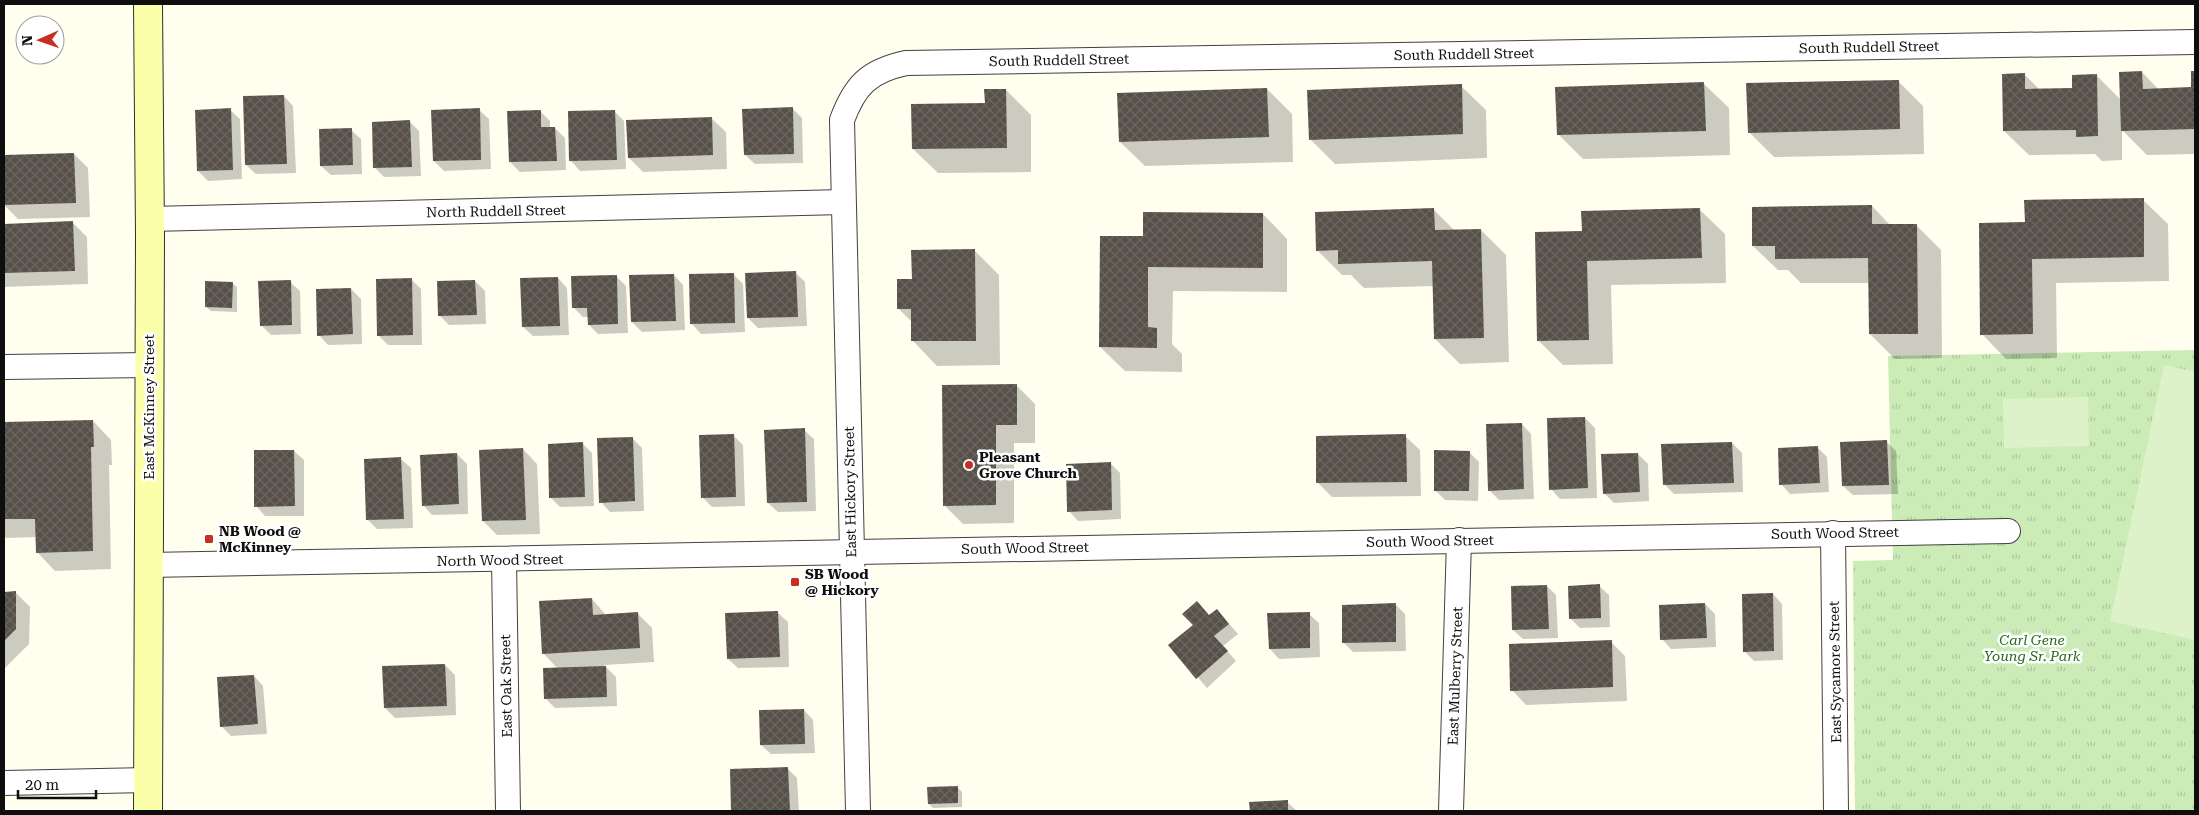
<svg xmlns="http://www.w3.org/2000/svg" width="2199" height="815" viewBox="0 0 2199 815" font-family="'Roboto Serif',serif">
<defs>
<pattern id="grass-tufts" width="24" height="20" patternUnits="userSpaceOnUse" patternTransform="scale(1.25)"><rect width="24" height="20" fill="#cbebb7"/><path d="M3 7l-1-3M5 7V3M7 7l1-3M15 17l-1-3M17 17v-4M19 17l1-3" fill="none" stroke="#adc89c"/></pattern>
<pattern id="building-cross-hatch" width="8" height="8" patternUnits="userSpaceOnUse" patternTransform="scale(1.25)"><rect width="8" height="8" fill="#57514a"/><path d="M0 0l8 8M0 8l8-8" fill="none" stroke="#6a6560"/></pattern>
</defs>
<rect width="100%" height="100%" fill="#fffeef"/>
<!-- grass -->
<polygon fill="url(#grass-tufts)" points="2195,350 2195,811 1855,811 1853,561 1893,560 1888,356"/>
<!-- pitch -->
<g fill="#def2c9">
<polygon points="2164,365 2195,372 2195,640 2110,621"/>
<polygon points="2088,397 2089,446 2004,448 2003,399"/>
</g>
<!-- shadow -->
<g fill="#0003">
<polygon points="2142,72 2159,90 2192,89 2192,72 2195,72 2195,154 2147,155 2122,130 2122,160 2102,161 2095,154 2029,155 2004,131 2024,74 2040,90 2074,90 2096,75 2121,100"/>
<polygon points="1898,81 1923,106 1924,154 1774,157 1749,132"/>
<polygon points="1704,84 1729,108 1730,155 1583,159 1558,134"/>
<polygon points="1461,86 1486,110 1487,158 1335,164 1310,139"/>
<polygon points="1267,89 1292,114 1293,162 1145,166 1120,142"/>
<polygon points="1006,90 1031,115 1031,172 938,173 913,149"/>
<polygon points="284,96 293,106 296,173 256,174 246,165"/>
<polygon points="792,108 802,118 803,163 755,164 745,155"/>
<polygon points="230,110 240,119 242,179 208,181 198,171"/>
<polygon points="479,110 489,119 491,169 444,171 434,161"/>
<polygon points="540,111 550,121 550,128 555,128 565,138 566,170 520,172 510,162"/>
<polygon points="614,111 624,121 626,169 580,171 571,161"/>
<polygon points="711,118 726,132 727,169 643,172 629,158"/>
<polygon points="410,122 419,131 421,176 384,177 375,168"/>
<polygon points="351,130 361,139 362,174 331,175 321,166"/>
<polygon points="74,154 88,168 90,217 18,219 4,205 4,156"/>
<polygon points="2143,200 2168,224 2169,281 2056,283 2057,358 2006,359 1982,334 2026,223"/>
<polygon points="1872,206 1890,225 1916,225 1941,250 1942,358 1895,359 1870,334 1869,283 1801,283 1788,270 1778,270 1753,246"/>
<polygon points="1434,210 1455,231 1481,230 1506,255 1509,362 1460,364 1435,339 1434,286 1364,288 1351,275 1342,275 1317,250"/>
<polygon points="1700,210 1725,234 1726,283 1611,285 1613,364 1563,365 1538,340 1583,232"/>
<polygon points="1263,214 1287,239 1287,292 1173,291 1172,344 1182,354 1182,372 1125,371 1100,347 1144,237"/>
<polygon points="72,222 87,237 88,284 4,287 4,225"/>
<polygon points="974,250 999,275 1000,365 937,366 913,341 912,322 899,309 913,280"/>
<polygon points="796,273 805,282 807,326 758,328 748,318"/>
<polygon points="733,274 743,284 745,332 701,334 692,324"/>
<polygon points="674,275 683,285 685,330 642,332 632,322"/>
<polygon points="616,276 626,286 628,333 598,334 589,325 589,317 583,317 574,308"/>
<polygon points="558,278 567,288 569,335 533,336 523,327"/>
<polygon points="411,279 421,289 422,345 388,345 378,335"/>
<polygon points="475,281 485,291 486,324 449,325 439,315"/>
<polygon points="290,282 300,291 301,334 271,335 261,325"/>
<polygon points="232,283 237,287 237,312 211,311 206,307"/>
<polygon points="351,289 361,299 362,344 328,345 319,335"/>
<polygon points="1017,386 1035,404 1035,443 1014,443 1014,523 963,524 944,505"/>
<polygon points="1585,418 1595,428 1597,498 1560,499 1551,489"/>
<polygon points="93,421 111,440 112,465 109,465 111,569 55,571 37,552 37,537 6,538 4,536 4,423"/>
<polygon points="1522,424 1531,434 1534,499 1499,500 1489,490"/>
<polygon points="804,430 814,439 816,511 778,512 768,503"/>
<polygon points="733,435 743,445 745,506 712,507 702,497"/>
<polygon points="1405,436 1420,450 1421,496 1332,497 1318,483"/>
<polygon points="632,438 642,448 644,511 610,512 601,502"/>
<polygon points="1887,442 1896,451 1898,494 1853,495 1843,486"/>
<polygon points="1732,443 1742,453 1743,492 1674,494 1664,484"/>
<polygon points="583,444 592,453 594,506 560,507 551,498"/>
<polygon points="1818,448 1827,457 1829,492 1790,494 1781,484"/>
<polygon points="523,449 537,464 540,534 497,535 483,521"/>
<polygon points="294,451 304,460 304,516 265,516 256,506"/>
<polygon points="1469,452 1479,462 1478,501 1445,500 1435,490"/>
<polygon points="457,454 467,464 468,514 432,515 423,505"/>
<polygon points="1638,454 1648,464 1649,501 1614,503 1604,493"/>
<polygon points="401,459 411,468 413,528 377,529 368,520"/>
<polygon points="1110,463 1120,473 1121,519 1078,521 1069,511"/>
<polygon points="1547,586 1556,595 1558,638 1523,639 1513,630"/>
<polygon points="1599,586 1609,595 1610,627 1580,628 1570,618"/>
<polygon points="4,593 16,593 30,607 29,644 4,669"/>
<polygon points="1773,594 1782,604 1783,660 1754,661 1744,651"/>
<polygon points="592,599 606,615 638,614 652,628 654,662 604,665 616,677 617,706 555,708 545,698 558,669 543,653"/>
<polygon points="1395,604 1405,614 1406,651 1353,652 1344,643"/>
<polygon points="1705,604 1715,614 1716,647 1671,649 1662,639"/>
<polygon points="1217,610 1238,634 1223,646 1236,661 1207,688 1170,645"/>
<polygon points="778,613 788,622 789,667 738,668 728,659"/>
<polygon points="1309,614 1319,623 1320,657 1279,659 1270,649"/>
<polygon points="1611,642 1625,656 1627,701 1526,705 1512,690"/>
<polygon points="445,665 455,675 456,715 395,718 385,708"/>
<polygon points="254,676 263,686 267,734 231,736 221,726"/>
<polygon points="804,710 813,720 815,753 771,754 761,745"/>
<polygon points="788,769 797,778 799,811 733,811 731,771"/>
<polygon points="957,787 962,792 962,807 933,808 929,804"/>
<polygon points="1287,802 1297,811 1251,811 1251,803"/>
</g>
<!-- building -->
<g fill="url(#building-cross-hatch)">
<polygon points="2142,71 2143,89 2191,87 2191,71 2195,71 2195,129 2121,131 2119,72"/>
<polygon points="2025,73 2025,89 2072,88 2072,75 2097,74 2098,136 2076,137 2076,130 2003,131 2002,74"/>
<polygon points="1899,80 1900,129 1748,133 1746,83"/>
<polygon points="1704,82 1706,131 1557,135 1555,87"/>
<polygon points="1462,84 1463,134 1309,140 1307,90"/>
<polygon points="1267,88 1269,137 1119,142 1117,93"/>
<polygon points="984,89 1006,89 1007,148 912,149 911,104 985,103"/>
<polygon points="284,95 287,164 245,165 243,96"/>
<polygon points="793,107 794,154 744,155 742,109"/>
<polygon points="231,108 233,170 197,171 195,110"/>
<polygon points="480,108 481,160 433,161 431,110"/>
<polygon points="541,110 541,127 555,127 557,161 509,162 507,111"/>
<polygon points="615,110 617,160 569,161 568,111"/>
<polygon points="712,117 713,155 628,158 626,120"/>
<polygon points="410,120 412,167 373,168 372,122"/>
<polygon points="352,128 353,165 320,166 319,129"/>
<polygon points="74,153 76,203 4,205 4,155"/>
<polygon points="2144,198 2144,257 2032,259 2033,334 1980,335 1979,223 2025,222 2024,200"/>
<polygon points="1872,205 1872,224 1917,224 1918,334 1869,334 1868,258 1775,259 1775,246 1752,246 1752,207"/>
<polygon points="1434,208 1435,230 1481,229 1484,338 1434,339 1432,261 1338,264 1338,250 1316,251 1315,212"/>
<polygon points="1700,208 1702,258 1587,261 1589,340 1537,341 1535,232 1582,231 1581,211"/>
<polygon points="1143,212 1263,213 1263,268 1148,267 1148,327 1157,328 1157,348 1099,347 1100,236 1143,236"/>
<polygon points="73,221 75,271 4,273 4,224"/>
<polygon points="975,249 976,341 911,341 911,309 897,309 897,279 912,279 911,250"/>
<polygon points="796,271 798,317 747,318 745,273"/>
<polygon points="734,273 735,323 690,324 689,274"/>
<polygon points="674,274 676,321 631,322 629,275"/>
<polygon points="617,275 618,324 588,325 587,308 572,308 571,276"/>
<polygon points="558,277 560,326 522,327 520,278"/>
<polygon points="412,278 413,335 377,336 376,279"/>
<polygon points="291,280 292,325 260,326 258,281"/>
<polygon points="475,280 477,315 438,316 437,281"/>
<polygon points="205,281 233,282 232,308 205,307"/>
<polygon points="351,288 353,334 317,336 316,289"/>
<polygon points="1017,384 1017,425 996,425 996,505 943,506 942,385"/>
<polygon points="1585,417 1588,488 1549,490 1547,418"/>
<polygon points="93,420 94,447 91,447 93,551 36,553 35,519 4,519 4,422"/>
<polygon points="1522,423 1524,489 1488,491 1486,424"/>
<polygon points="805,428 807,502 767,503 764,430"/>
<polygon points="734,434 736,497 701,498 699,435"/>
<polygon points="1406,434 1407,482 1316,483 1316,436"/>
<polygon points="633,437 635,501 599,503 597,438"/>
<polygon points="1887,440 1889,485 1842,486 1840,442"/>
<polygon points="583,442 585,497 549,498 548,444"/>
<polygon points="1732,442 1734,483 1663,485 1661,444"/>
<polygon points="1818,446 1820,483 1779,485 1778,448"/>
<polygon points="523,448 526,520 482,521 479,450"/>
<polygon points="254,450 294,450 295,506 254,507"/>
<polygon points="1434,450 1470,451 1469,491 1434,491"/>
<polygon points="457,453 459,504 422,506 420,455"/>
<polygon points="1638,453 1640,492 1603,494 1601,454"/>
<polygon points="401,457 404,519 366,520 364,459"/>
<polygon points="1111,462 1112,510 1067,512 1066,464"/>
<polygon points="1600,584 1601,618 1569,619 1568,586"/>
<polygon points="1547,585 1549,629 1512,630 1511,586"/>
<polygon points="16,591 16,629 4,641 4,592"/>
<polygon points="1773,593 1774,651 1743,652 1742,594"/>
<polygon points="592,598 593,615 638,612 640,648 542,654 539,601"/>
<polygon points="1197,601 1209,615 1217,609 1229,624 1214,636 1228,651 1196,679 1168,645 1193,625 1182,614"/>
<polygon points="1396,603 1396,642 1342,643 1342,605"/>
<polygon points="1705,603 1707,638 1660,640 1659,605"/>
<polygon points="778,611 780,657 727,659 725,613"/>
<polygon points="1310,612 1310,648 1269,649 1267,613"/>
<polygon points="1612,640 1613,687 1510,691 1509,644"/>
<polygon points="445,664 447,706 384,708 382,666"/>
<polygon points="606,666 607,697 544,699 543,668"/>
<polygon points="254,675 258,724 220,727 217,677"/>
<polygon points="804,709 805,744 760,745 759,710"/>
<polygon points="788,767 790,811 731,811 730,769"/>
<polygon points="958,786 958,803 928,804 927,787"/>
<polygon points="1288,800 1288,811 1250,811 1249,802"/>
</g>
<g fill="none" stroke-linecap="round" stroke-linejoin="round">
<!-- minor casing -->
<g stroke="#414141" stroke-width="26">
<g id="minor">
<polyline points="150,219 843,202"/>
<polyline points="4,367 148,365"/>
<polyline points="1833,533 1836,811"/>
<polyline points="504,560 508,811"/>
<polyline points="148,565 2008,531"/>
<polyline points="4,783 148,780"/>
<path d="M 858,811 L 842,120 C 855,85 869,71 906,63 L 2195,42"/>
<polyline points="1451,811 1459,540"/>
</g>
</g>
<!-- secondary casing -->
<g stroke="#303030" stroke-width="30">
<polyline id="secondary" points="148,4 150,235 148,811"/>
</g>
<!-- minor -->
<use href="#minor" stroke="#fff" stroke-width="24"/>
<!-- secondary -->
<use href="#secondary" stroke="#fcffaa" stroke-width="28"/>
</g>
<!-- markers -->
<g fill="#c53020" stroke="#fff" stroke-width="2">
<circle cx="969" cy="465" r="5"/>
<rect x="204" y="534" width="10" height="10" rx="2.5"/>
<rect x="790" y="577" width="10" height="10" rx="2.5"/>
</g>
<g text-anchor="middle" stroke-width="5" stroke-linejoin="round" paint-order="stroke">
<!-- street labels -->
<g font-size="14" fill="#0e0e0e" stroke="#fff">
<text transform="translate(1869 47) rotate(-1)" y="5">South Ruddell Street</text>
<text transform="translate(1464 54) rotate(-1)" y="5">South Ruddell Street</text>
<text transform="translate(1059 60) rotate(-1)" y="5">South Ruddell Street</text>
<text transform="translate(496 211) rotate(-1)" y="5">North Ruddell Street</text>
<text transform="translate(149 407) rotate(-90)" y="5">East McKinney Street</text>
<text transform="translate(850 492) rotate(-91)" y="5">East Hickory Street</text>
<text transform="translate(1835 533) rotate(-1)" y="5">South Wood Street</text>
<text transform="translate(1430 541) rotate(-1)" y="5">South Wood Street</text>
<text transform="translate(1025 548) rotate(-1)" y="5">South Wood Street</text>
<text transform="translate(500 560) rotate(-1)" y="5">North Wood Street</text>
<text transform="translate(1835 672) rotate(-91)" y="5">East Sycamore Street</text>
<text transform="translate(1455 676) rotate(-88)" y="5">East Mulberry Street</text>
<text transform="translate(506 686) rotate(-91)" y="5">East Oak Street</text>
</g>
<!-- poi labels -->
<g font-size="14" font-weight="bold" fill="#0e0e0e" stroke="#fff" text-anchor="start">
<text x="979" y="462">Pleasant<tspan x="979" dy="16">Grove Church</tspan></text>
<text x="219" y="536">NB Wood @<tspan x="219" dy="16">McKinney</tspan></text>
<text x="805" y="579">SB Wood<tspan x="805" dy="16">@ Hickory</tspan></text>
</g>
<!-- park labels -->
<g font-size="14" font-style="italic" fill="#20691b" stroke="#fff">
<text x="2032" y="645">Carl Gene<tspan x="2032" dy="16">Young Sr. Park</tspan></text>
</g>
</g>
<!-- border -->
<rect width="2199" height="815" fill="none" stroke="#0e0e0e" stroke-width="10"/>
<!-- north arrow -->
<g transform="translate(40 40) rotate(268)"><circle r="24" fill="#ffffff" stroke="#9f9f9f"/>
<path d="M0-4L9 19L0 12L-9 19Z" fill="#c53020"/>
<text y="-8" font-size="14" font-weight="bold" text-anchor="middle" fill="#0e0e0e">N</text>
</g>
<!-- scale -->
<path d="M18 790v8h78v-8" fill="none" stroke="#0e0e0e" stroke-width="2.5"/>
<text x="25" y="790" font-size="15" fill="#0e0e0e" stroke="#ffffff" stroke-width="4" paint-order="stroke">20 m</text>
</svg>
